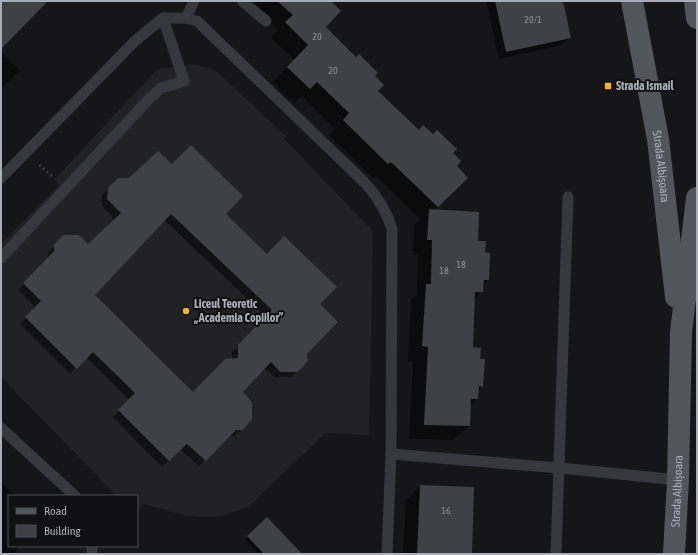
<svg xmlns="http://www.w3.org/2000/svg" width="698" height="555" viewBox="0 0 698 555" font-family="'Asap Condensed',sans-serif">
<rect width="100%" height="100%" fill="#161618"/>
<!-- built -->
<polygon fill="#222225" points="195,64 216,71 286,136 284,139 373,231 369,435 326,433 248,507 222,516 204,517 188,516 143,504 138,511 137,496 116,495 1,377 1,244 59,185 54,180 157,69"/>
<!-- shadow -->
<g fill="#0007" fill-rule="evenodd">
<polygon points="246,1 329,1 324,27 374,76 377,91 419,131 451,153 455,166 452,193 434,210 477,242 484,253 488,279 483,284 482,291 474,300 472,348 479,360 482,386 478,391 477,398 470,406 469,426 454,440 409,439 413,361 408,361 411,300 417,295 418,255 413,255 414,225 420,219 376,176 373,178 329,136 335,129 302,96 294,103 273,82 294,60 271,38 278,30"/>
<polygon points="486,1 562,1 570,38 562,45 499,59"/>
<polygon points="1,52 20,70 1,89"/>
<path d="M 118,179 L 224,214 L 319,304 L 306,354 L 298,371 L 291,377 L 274,377 L 264,368 L 242,392 L 251,419 L 235,436 L 229,436 L 199,466 L 180,449 L 162,467 L 113,417 L 129,400 L 86,357 L 70,374 L 20,324 L 36,308 L 18,290 L 48,258 L 48,253 L 64,236 L 88,245 L 115,220 L 102,206 L 102,195 ZM 164,220 L 267,317 L 232,353 L 232,359 L 193,394 L 93,295 Z"/>
<polygon points="1,482 15,496 9,496 9,546 20,546 12,554 1,554"/>
<polygon points="420,486 471,554 403,554 406,500"/>
<polygon points="267,519 283,554 258,554 245,540"/>
</g>
<!-- building -->
<g fill="#404145" fill-rule="evenodd">
<polygon points="1,1 48,1 1,49"/>
<polygon points="277,1 331,1 341,11 326,27 356,57 359,54 378,73 375,76 384,85 378,91 419,130 423,125 433,134 437,130 457,149 453,153 461,161 457,166 468,178 438,207 391,162 388,164 343,120 349,113 317,82 310,89 287,67 308,45 285,22 293,15"/>
<polygon points="495,1 563,1 571,38 506,52"/>
<path d="M 191,145 L 243,196 L 226,214 L 267,254 L 284,236 L 337,287 L 320,304 L 338,322 L 307,354 L 308,361 L 298,372 L 280,372 L 271,362 L 243,392 L 252,402 L 252,419 L 243,430 L 236,430 L 206,461 L 187,444 L 169,461 L 118,410 L 135,393 L 93,352 L 77,369 L 25,317 L 41,301 L 23,283 L 54,251 L 54,245 L 63,235 L 79,235 L 88,244 L 121,213 L 107,199 L 108,188 L 118,178 L 129,178 L 158,151 L 172,164 ZM 171,214 L 272,310 L 238,345 L 238,358 L 225,359 L 193,392 L 95,295 Z"/>
<polygon points="429,209 479,212 478,241 486,241 485,252 490,253 489,280 484,280 483,292 475,292 473,347 481,348 480,359 485,359 483,387 479,386 478,399 471,399 470,426 424,425 428,347 422,346 426,284 431,284 432,240 427,240"/>
<polygon points="420,485 474,487 472,554 417,554"/>
<polygon points="267,517 302,554 264,554 247,536"/>
</g>
<g fill="none" stroke-linecap="round" stroke-linejoin="round">
<!-- path -->
<polyline stroke="#3d3f44" stroke-width="2.5" stroke-dasharray="2 3" stroke-linecap="butt" points="39,165 52,176"/>
<!-- lane -->
<g stroke="#37383d" stroke-width="11">
<polyline points="242,1 266,21"/>
<polyline points="186,18 194,1"/>
<path d="M 1,178 L 135,41 L 163,18 L 186,18 L 197,21 L 361,179 C 376,194 385,208 392,229 L 391,454 L 387,554"/>
<polyline points="1,258 147,101 161,88 184,81 163,18"/>
<polyline points="1,428 75,496"/>
<polyline points="391,454 560,468 678,480"/>
<polyline points="92,546 92,554"/>
<polyline points="556,554 568,197"/>
</g>
<!-- primary -->
<g stroke="#53555c" stroke-width="22">
<path id="s1" d="M 632,1 L 658,139 L 676,297"/>
<polyline points="695,1 697,18"/>
<path id="s2" d="M 674,554 L 678,480 L 681,332 L 697,198"/>
</g>
</g>
<!-- markers -->
<g fill="#f2b134" stroke="#111113" stroke-width="1.5">
<rect x="604" y="82" width="8" height="8" rx="2"/>
<circle cx="186" cy="311" r="4"/>
</g>
<g text-anchor="middle" stroke-width="4" stroke-linejoin="round" paint-order="stroke">
<!-- number labels -->
<g font-size="10" fill="#8e929b">
<text x="533" y="23">20/1</text>
<text x="317" y="40">20</text>
<text x="333" y="74">20</text>
<text x="461" y="268">18</text>
<text x="444" y="274">18</text>
<text x="446" y="514">16</text>
</g>
<!-- poi labels -->
<g font-size="12" font-weight="bold" fill="#a8adb8" stroke="#111113" text-anchor="start">
<text x="616" y="90">Strada Ismail</text>
<text x="194" y="308">Liceul Teoretic<tspan x="194" dy="14">„Academia Copiilor”</tspan></text>
</g>
<!-- street labels -->
<g font-size="12" fill="#a8adb8" stroke="#111113">
<text dy="4" stroke="none"><textPath href="#s1" startOffset="168">Strada Albișoara</textPath></text>
<text dy="4" stroke="none"><textPath href="#s2" startOffset="63">Strada Albișoara</textPath></text>
</g>
</g>
<!-- border -->
<rect width="698" height="555" fill="none" stroke="#a8adb8" stroke-width="4"/>
<!-- legend -->
<rect x="8" y="495" width="130" height="52" fill="#111113" stroke="#4d4f55"/>
<rect x="16" y="508" width="20" height="6" fill="#53555c" stroke="#4d4f55"/>
<text x="44" y="515" font-size="12" fill="#a8adb8">Road</text>
<rect x="16" y="525" width="20" height="12" fill="#404145" stroke="#4d4f55"/>
<text x="44" y="535" font-size="12" fill="#a8adb8">Building</text>
</svg>
